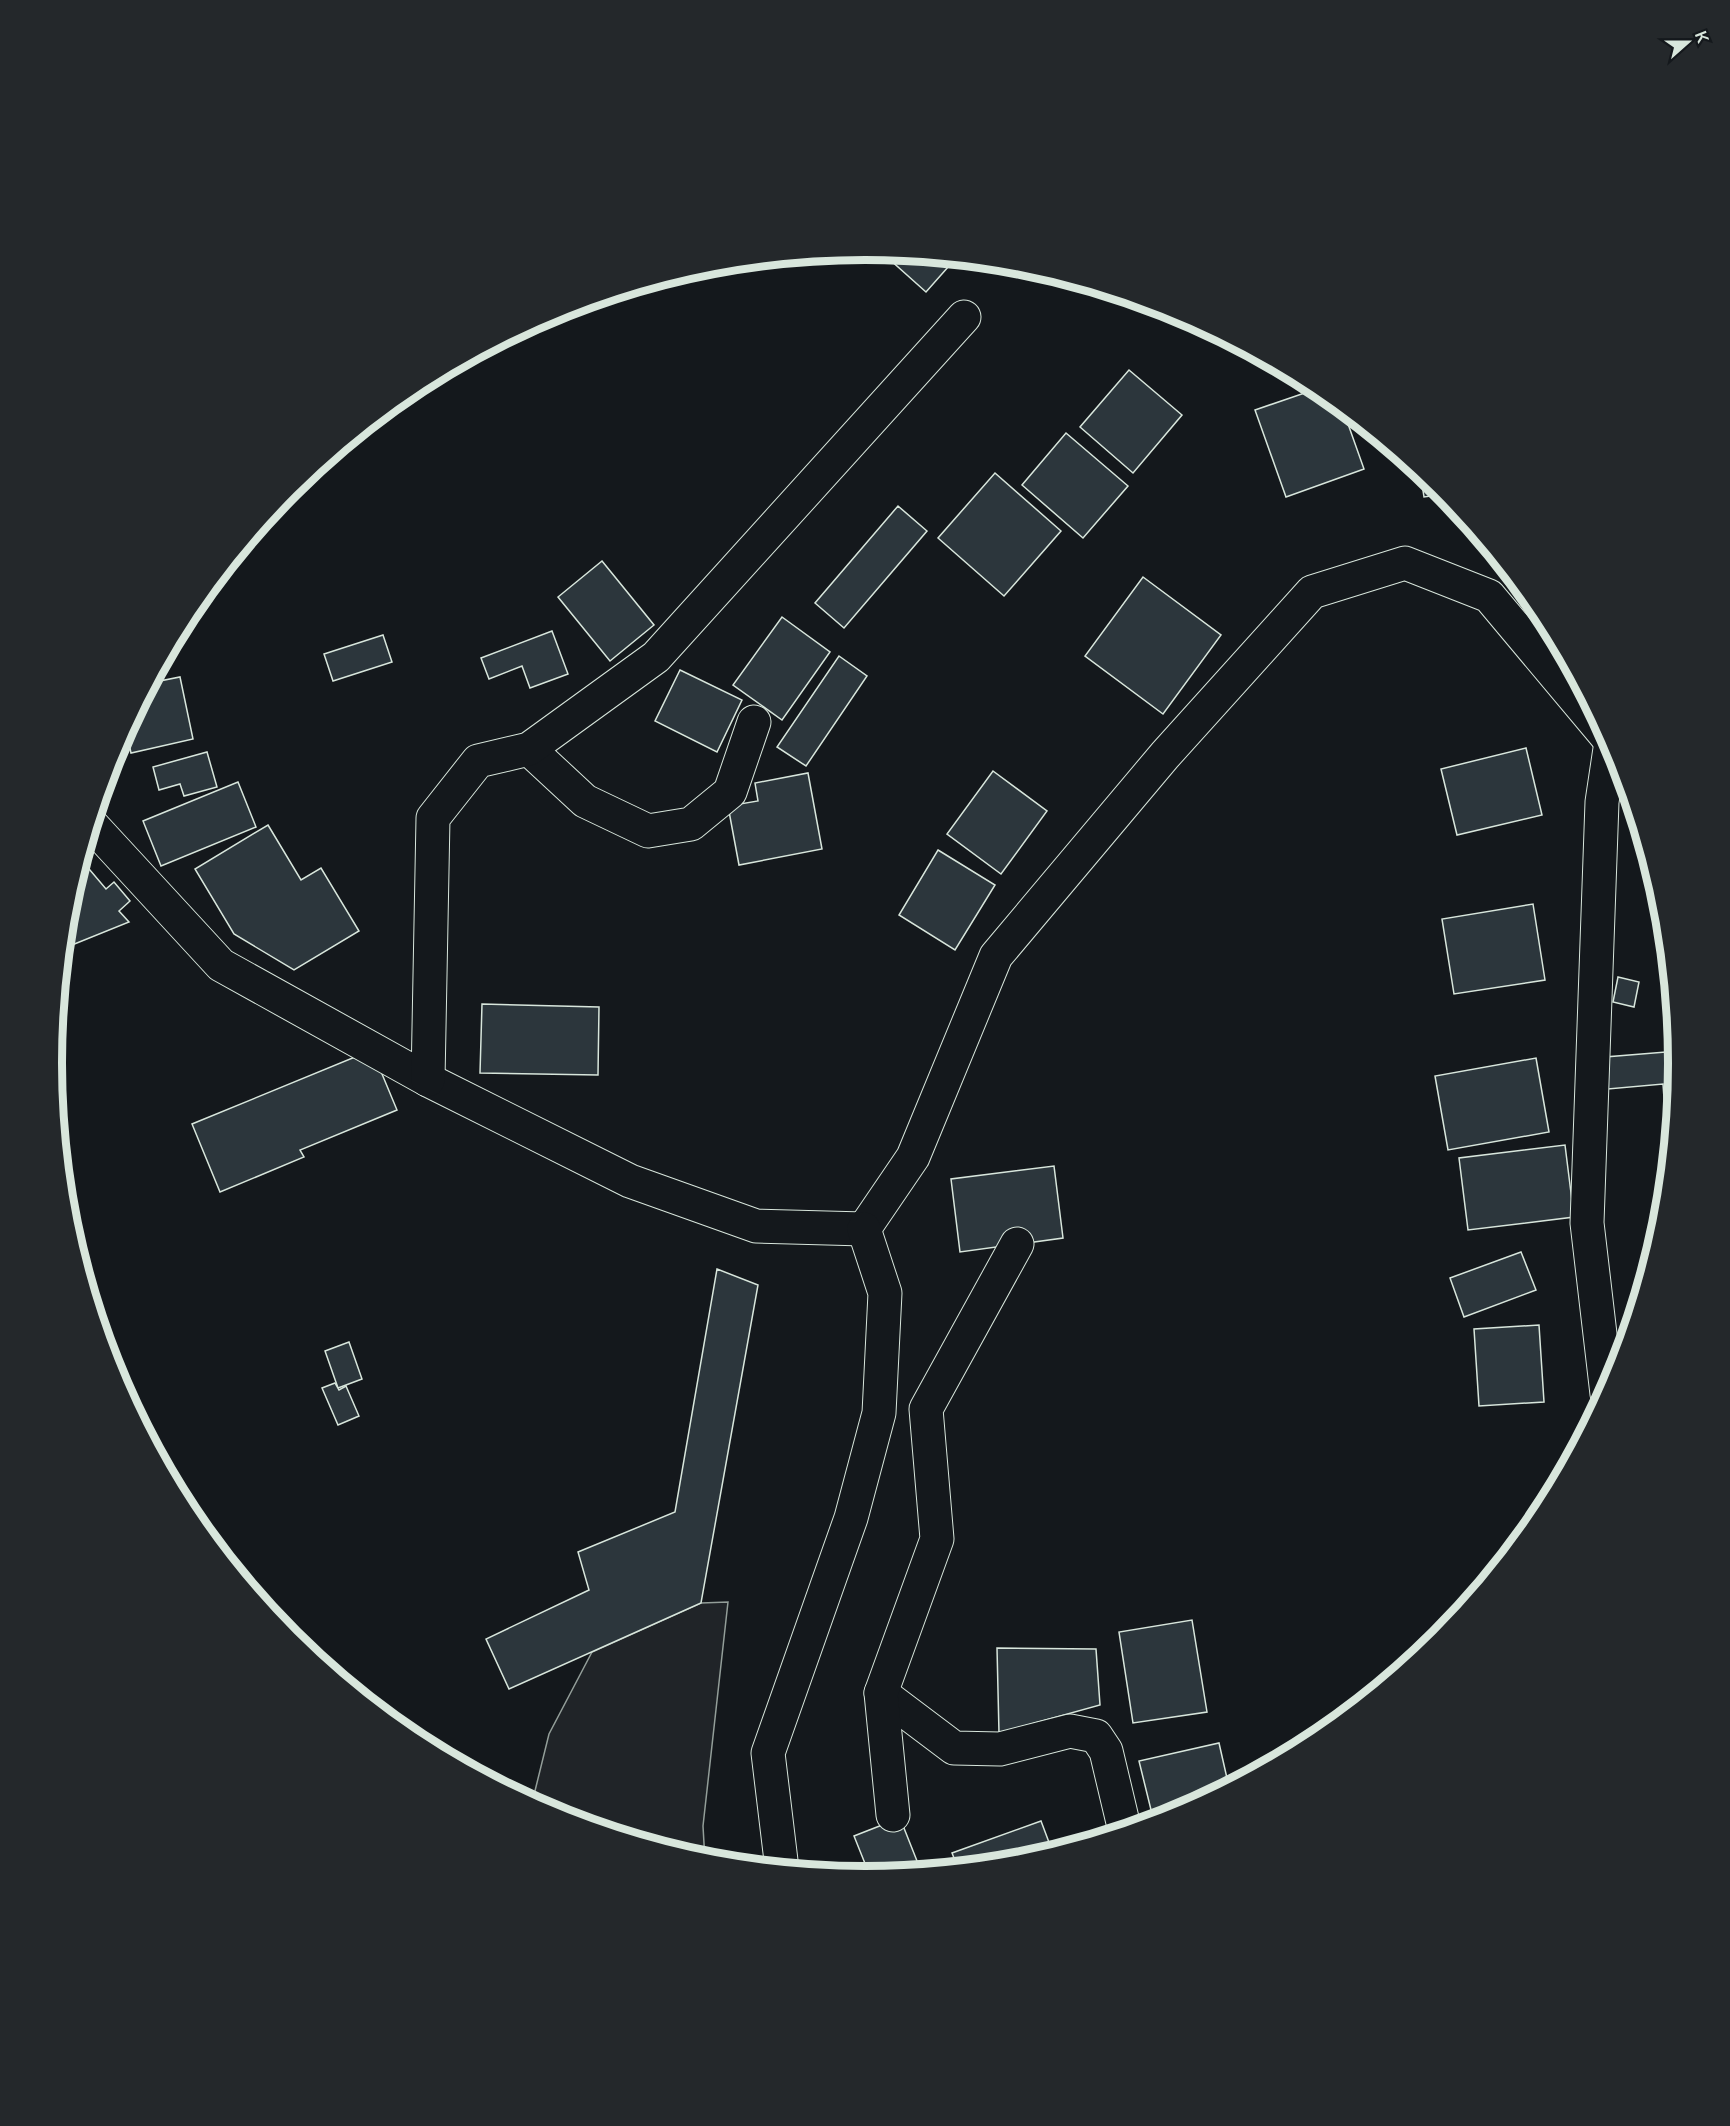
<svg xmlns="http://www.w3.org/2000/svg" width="1730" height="2126" viewBox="0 0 1730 2126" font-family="Lato,sans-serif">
<rect width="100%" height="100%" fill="#14181c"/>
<!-- green -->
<polygon fill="#202428" stroke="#939e99" stroke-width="1.5" points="728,1602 703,1826 705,1861 553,1815 532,1803 549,1734 592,1652 701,1603"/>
<!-- building -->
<g fill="#2c363c" stroke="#d8e6dc" stroke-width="1.5">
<polygon points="879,250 956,258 926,292"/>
<polygon points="1129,370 1182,415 1133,473 1080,427"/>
<polygon points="1319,388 1342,407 1364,469 1286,497 1255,410"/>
<polygon points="1066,433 1128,486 1083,538 1022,485"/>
<polygon points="1420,471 1441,488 1446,494 1424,497"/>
<polygon points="995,473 1061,531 1004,596 938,538"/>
<polygon points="898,506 927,531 844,628 815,603"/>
<polygon points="602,561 654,625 610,661 558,597"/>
<polygon points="1143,577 1221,635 1163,714 1085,656"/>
<polygon points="782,617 830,652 782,720 733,685"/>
<polygon points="552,631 568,674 530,688 522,666 489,679 481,658"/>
<polygon points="383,635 392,662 333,681 324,654"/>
<polygon points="839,656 867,676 806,766 777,747"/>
<polygon points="680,670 742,700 717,752 655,721"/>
<polygon points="180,677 193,739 131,753 128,739 118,741 150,683"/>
<polygon points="1526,748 1542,815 1457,835 1441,769"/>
<polygon points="207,752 217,787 184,796 180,784 159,790 153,767"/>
<polygon points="993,771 1047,811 1001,874 947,834"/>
<polygon points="808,773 822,849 739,865 728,806 758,801 755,783"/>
<polygon points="238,782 256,827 161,866 143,821"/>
<polygon points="268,825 301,880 321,868 359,931 294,970 234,934 195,869"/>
<polygon points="938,850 995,885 955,950 899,915"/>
<polygon points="84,863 106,889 114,882 130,901 119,911 129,922 62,949 67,904 77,869"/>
<polygon points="1533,904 1545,980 1454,994 1442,919"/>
<polygon points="1618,977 1639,982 1634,1007 1613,1002"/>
<polygon points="1672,990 1677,1042 1671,1042"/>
<polygon points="482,1004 599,1007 598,1075 480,1073"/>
<polygon points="372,1050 397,1110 300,1150 304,1157 220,1192 192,1124"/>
<polygon points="1678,1051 1679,1063 1674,1112 1665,1113 1663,1084 1608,1089 1605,1057"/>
<polygon points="1536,1058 1549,1132 1448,1150 1435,1076"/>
<polygon points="1565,1145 1574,1217 1468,1230 1459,1158"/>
<polygon points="1054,1166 1063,1238 960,1252 951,1179"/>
<polygon points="1521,1252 1536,1290 1464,1317 1450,1278"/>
<polygon points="717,1269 758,1285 701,1603 509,1689 486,1639 589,1590 578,1552 675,1512"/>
<polygon points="1539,1325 1544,1402 1479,1406 1474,1329"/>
<polygon points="349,1342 362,1379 338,1388 325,1351"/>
<polygon points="335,1383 339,1390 346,1386 359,1416 338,1425 322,1388"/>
<polygon points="1192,1620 1207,1712 1133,1723 1119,1632"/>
<polygon points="997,1648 1096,1649 1100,1705 999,1733"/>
<polygon points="1219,1743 1229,1787 1176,1815 1154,1822 1139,1761"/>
<polygon points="900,1818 921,1871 870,1876 854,1836"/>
<polygon points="1041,1821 1050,1845 1032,1851 1035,1858 1023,1861 958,1868 952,1853"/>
</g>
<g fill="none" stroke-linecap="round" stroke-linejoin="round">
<!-- minor casing -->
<g stroke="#d8e6dc" stroke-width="35">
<g id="minor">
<polyline points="529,749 585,801 648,831 691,824 730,792 754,722"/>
<polyline points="91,824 221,965 428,1080 630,1181 756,1226 864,1229 913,1157 996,956 1165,755 1312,592 1405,563 1489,596 1613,744"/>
<polyline points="428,1080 433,818 478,761 529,749 656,657 964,317"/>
<polyline points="1607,1394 1587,1223 1602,802 1611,742"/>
<polyline points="881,1693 954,1748 1000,1749 1070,1731 1096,1736 1106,1751 1125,1831"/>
<polyline points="893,1815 881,1693 937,1539 926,1409 1017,1244"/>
<polyline points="782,1869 768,1753 851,1518 879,1413 885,1293 864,1229"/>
</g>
</g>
<!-- minor -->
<use href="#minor" stroke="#14181c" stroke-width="33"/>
</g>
<!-- crop -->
<path d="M0 0H1730V2126H0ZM62 1063a803 803 0 1 1 1606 0a803 803 0 1 1-1606 0Z" fill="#24282b" fill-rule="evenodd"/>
<path fill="none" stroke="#d8e6dc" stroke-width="8" d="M62 1063a803 803 0 1 1 1606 0a803 803 0 1 1-1606 0Z"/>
<!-- north arrow -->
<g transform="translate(1688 42) rotate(69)" stroke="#14181c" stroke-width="4.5" paint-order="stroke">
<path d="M0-4.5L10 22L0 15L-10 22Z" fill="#d8e6dc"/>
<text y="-9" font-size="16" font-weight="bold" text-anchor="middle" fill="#d8e6dc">K</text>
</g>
</svg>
